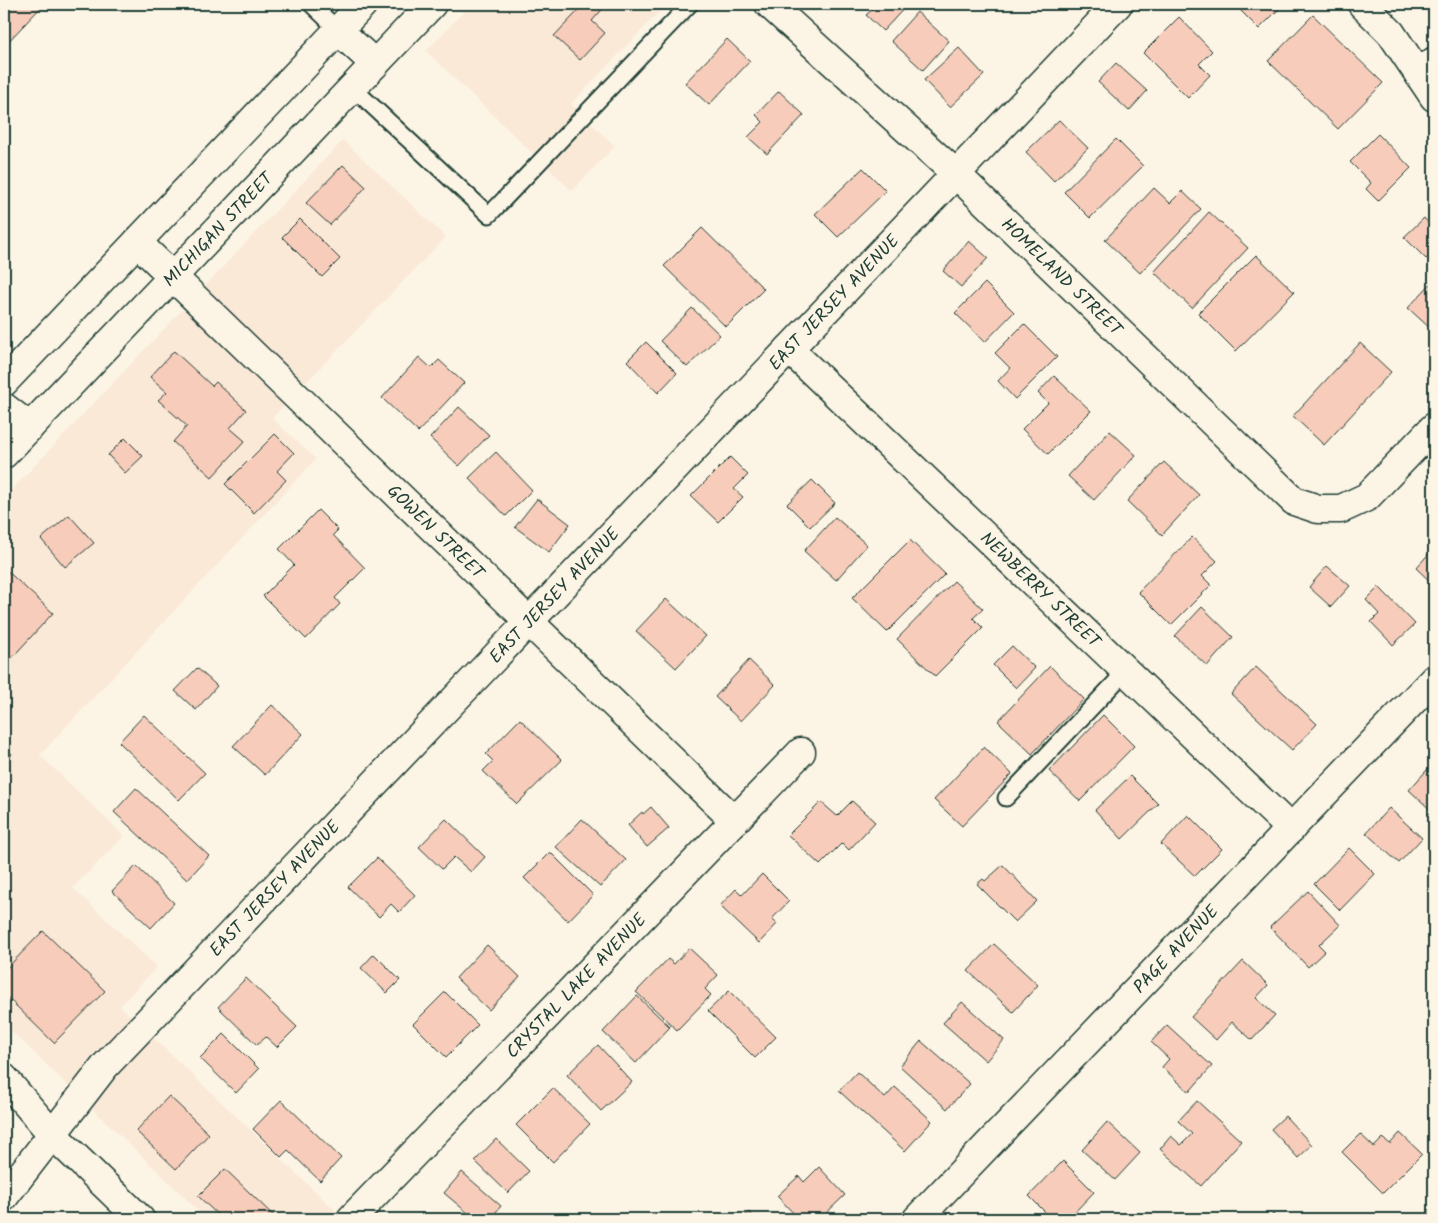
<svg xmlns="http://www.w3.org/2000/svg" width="1438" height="1223" viewBox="0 0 1438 1223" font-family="Kalam,sans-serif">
<rect width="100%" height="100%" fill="#fcf5e5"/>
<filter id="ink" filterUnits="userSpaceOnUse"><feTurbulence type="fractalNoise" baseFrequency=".02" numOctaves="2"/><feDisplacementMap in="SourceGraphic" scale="10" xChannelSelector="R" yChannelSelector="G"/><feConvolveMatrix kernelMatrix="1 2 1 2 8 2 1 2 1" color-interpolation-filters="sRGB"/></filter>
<g filter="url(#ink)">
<!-- built -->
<g fill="#fbe9d8">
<polygon points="471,4 667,4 571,104 615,146 572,191 426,51"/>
<polygon points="343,140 446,237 272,418 316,459 40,755 124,836 73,888 157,967 120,1006 337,1212 329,1219 207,1219 4,1024 4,498"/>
</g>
<!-- building -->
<g fill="#f8ccba" stroke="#1f3d34">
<polygon points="4,4 44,4 4,46"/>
<polygon points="570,4 607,4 592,21 605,33 580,60 554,36 578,11"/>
<polygon points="868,4 908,4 883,31 866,15 873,9"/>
<polygon points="1234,4 1284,4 1259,29"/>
<polygon points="917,12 949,41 923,70 891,41"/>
<polygon points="1313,15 1383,83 1338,129 1268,61"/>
<polygon points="1179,17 1212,51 1199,64 1210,75 1188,98 1143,53"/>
<polygon points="727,39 750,61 709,105 685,83"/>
<polygon points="959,48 984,75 950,107 924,80"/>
<polygon points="1116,63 1147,91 1129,111 1098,82"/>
<polygon points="779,91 804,115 767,154 748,137 763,122 756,115"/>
<polygon points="1059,120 1088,148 1054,181 1026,152"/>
<polygon points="1378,134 1411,168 1378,201 1366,189 1371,183 1350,162"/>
<polygon points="1116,139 1143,166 1090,218 1064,192"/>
<polygon points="343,165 366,187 330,225 306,203"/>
<polygon points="863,168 886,191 838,237 815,214"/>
<polygon points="1154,188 1170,203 1182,191 1201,209 1140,273 1105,240"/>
<polygon points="1209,212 1248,248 1192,308 1154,272"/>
<polygon points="1424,218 1434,229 1434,251 1426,259 1404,237"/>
<polygon points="300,219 340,259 322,277 282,237"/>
<polygon points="702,228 764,289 726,327 664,266"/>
<polygon points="969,241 988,258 961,287 943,271"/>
<polygon points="1256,255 1294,292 1236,351 1198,313"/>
<polygon points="1434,280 1434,328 1432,330 1408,308"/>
<polygon points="985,283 1014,312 985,342 955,313"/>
<polygon points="692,308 720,335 687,367 660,341"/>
<polygon points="1024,324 1057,357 1015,399 998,381 1010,368 995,353"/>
<polygon points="646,342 677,373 658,393 627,361"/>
<polygon points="1360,343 1391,372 1324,445 1293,416"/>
<polygon points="174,351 212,386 216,382 246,410 230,428 245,441 212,477 173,442 187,426 158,400 167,392 150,377"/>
<polygon points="419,357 431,368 439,360 464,383 418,432 382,398"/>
<polygon points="1054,376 1091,411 1048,454 1022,429 1048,403 1038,393"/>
<polygon points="459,407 489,435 459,466 430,438"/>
<polygon points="1110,431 1136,455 1094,500 1068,476"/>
<polygon points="275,434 294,453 277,471 286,480 254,513 225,484"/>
<polygon points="125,438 143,456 125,473 108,455"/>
<polygon points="496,452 532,490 506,516 469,478"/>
<polygon points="730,457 748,475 734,489 743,497 718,522 691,496"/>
<polygon points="1164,462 1199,495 1162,535 1127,501"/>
<polygon points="812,480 835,503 810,527 787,504"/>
<polygon points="537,499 570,524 549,552 515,527"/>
<polygon points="318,510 338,530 333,535 365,568 335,598 340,604 306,639 263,596 294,565 279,549"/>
<polygon points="69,515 94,543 65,567 41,539"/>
<polygon points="835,517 867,545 836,580 804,551"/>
<polygon points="1192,537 1217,561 1202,576 1211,585 1171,625 1138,592"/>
<polygon points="910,540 945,574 887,632 852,598"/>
<polygon points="1434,548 1434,585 1416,568"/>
<polygon points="1327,566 1350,586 1331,607 1309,587"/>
<polygon points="4,568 53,613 7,663 4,659"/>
<polygon points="954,581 983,609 973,618 983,628 935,676 897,639"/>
<polygon points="1379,587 1415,624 1393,645 1371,622 1379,614 1366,600"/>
<polygon points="666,599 706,636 676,668 636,631"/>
<polygon points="1202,607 1233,637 1207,666 1175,636"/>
<polygon points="1012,646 1035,668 1016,688 993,665"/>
<polygon points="749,660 775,685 741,721 715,697"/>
<polygon points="1050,666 1084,699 1032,754 998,721"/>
<polygon points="1256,667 1317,724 1292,750 1231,694"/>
<polygon points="197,668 217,686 196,710 175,691"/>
<polygon points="272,705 303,734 265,775 233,746"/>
<polygon points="144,715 205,773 179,800 119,742"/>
<polygon points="1103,715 1134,746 1080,801 1049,771"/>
<polygon points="520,719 562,760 517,804 483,771 493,761 486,754"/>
<polygon points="4,746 12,754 4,764"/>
<polygon points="984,747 1012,774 962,826 934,800"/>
<polygon points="1434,762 1434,813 1409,790"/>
<polygon points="1130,776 1158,804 1122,839 1095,810"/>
<polygon points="136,788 209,856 187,880 114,812"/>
<polygon points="852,801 875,822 849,850 842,843 820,865 788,835 821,802 837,816"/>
<polygon points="651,807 669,828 647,847 628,825 642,812 643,814"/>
<polygon points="1389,808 1422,838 1399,863 1366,833"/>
<polygon points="1188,815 1222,849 1195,876 1161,844"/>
<polygon points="446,819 485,857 471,872 454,857 442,869 419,847"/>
<polygon points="582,819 626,860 600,887 556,847"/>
<polygon points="1349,848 1375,874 1340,910 1314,884"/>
<polygon points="550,852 593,895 568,921 524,878"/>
<polygon points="377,858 415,895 399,912 391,904 379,917 348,887"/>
<polygon points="1003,865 1037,901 1015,922 977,884 983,879 985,881"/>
<polygon points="136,866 174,903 151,928 112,891"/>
<polygon points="762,874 789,901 772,919 777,924 759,943 720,906 736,889 742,895"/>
<polygon points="1308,891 1340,925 1319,945 1325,951 1308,967 1270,927"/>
<polygon points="43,931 105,991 54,1043 4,994 4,971"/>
<polygon points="994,944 1038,985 1013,1012 968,971"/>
<polygon points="487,945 520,977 489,1010 456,978"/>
<polygon points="689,948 718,975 705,989 711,995 677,1030 636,992 668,959 674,964"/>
<polygon points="374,954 400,980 387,993 361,968"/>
<polygon points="1243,961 1268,985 1256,998 1275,1015 1252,1040 1232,1022 1216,1040 1191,1017"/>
<polygon points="246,978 297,1027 277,1047 266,1037 257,1045 218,1007"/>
<polygon points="729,991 776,1037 755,1058 708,1011"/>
<polygon points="445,992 478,1025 446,1057 413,1024"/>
<polygon points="637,996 670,1027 636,1063 603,1032"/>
<polygon points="962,1002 1004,1040 986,1061 943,1023"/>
<polygon points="1167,1025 1212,1066 1189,1092 1162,1067 1169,1059 1151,1042"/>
<polygon points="224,1034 259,1069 236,1093 200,1058"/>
<polygon points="921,1041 970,1084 947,1109 900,1066"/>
<polygon points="598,1045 632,1082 601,1111 567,1075"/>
<polygon points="857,1072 885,1098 895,1087 932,1121 905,1151 839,1091"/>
<polygon points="553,1088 590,1124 553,1162 516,1125"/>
<polygon points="169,1096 209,1134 176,1169 136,1131"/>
<polygon points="281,1100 341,1158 320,1181 288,1150 281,1157 253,1129"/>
<polygon points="1197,1101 1241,1141 1201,1186 1160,1149 1171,1136 1181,1145 1192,1134 1178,1121"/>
<polygon points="1285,1116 1312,1145 1298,1158 1271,1129"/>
<polygon points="1107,1122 1140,1153 1115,1180 1082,1150"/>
<polygon points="1400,1133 1422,1154 1383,1193 1342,1152 1360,1134 1374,1147 1383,1138 1390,1144"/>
<polygon points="496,1139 529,1171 508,1193 475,1161"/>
<polygon points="1063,1161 1094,1192 1068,1219 1052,1219 1029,1196"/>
<polygon points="819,1167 845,1195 820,1219 799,1219 777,1196 799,1176 804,1182"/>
<polygon points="225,1169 277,1219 222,1219 198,1196"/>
<polygon points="462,1172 501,1206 490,1219 475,1219 444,1193"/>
<polygon points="749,1212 756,1219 742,1219"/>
<polygon points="1028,1213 1034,1219 1022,1219"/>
<polygon points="1273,1214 1278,1219 1268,1219"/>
</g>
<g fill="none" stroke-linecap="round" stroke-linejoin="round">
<!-- service casing -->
<g stroke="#1f3d34" stroke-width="19">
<g id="service">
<polyline points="311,4 338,30"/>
<polyline points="1414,68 1434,54"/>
<polyline points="353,88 489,215 690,4"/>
<polyline points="1006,798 1126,671"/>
</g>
</g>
<!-- minor casing -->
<g stroke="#1f3d34" stroke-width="31">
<g id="minor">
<path id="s1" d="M 769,4 L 955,173 L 1294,501 L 1318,509 L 1341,509 L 1367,497 L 1434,427"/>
<polyline points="1362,4 1391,33 1434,97"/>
<polyline points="338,30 375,64"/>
<path id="s2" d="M 137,242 L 735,821"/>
<path id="s3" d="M 789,349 L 1291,829"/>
<polyline points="4,407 30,427"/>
<path id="s4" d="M 4,1197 L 105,1066 L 1118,4"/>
<path id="s5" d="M 351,1219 L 801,752"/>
<path id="s6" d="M 917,1219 L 1434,679"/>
</g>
</g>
<!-- tertiary casing -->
<g stroke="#1f3d34" stroke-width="31">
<g id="tertiary">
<polyline points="4,382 363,4"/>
<path id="s7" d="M 4,454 L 432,4"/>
<polyline points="4,1078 52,1134 140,1219"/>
</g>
</g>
<!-- service -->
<use href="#service" stroke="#fcf5e5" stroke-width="15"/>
<!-- minor -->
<use href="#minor" stroke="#fcf5e5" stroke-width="28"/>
<!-- tertiary -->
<use href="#tertiary" stroke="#fcf5e5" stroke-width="28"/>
</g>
</g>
<g text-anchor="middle" stroke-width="5" stroke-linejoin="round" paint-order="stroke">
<!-- street labels -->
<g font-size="18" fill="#1f3d34" stroke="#fcf5e5">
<text dy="6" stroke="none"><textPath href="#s7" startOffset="310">MICHIGAN STREET</textPath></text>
<text dy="6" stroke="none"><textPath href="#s1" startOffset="400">HOMELAND STREET</textPath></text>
<text dy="6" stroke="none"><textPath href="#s4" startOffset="1221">EAST JERSEY AVENUE</textPath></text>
<text dy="6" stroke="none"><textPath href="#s2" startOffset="416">GOWEN STREET</textPath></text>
<text dy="6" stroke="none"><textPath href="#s3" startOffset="348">NEWBERRY STREET</textPath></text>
<text dy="6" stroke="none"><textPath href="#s4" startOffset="816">EAST JERSEY AVENUE</textPath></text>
<text dy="6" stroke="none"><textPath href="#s4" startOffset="411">EAST JERSEY AVENUE</textPath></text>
<text dy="6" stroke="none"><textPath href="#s6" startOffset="374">PAGE AVENUE</textPath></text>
<text dy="6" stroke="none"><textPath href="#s5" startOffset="324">CRYSTAL LAKE AVENUE</textPath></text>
</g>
</g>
<!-- margin -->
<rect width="1438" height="1223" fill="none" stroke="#fcf5e5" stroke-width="20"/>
<rect x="10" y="10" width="1418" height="1203" fill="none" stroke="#1f3d34" stroke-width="2" filter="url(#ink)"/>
</svg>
